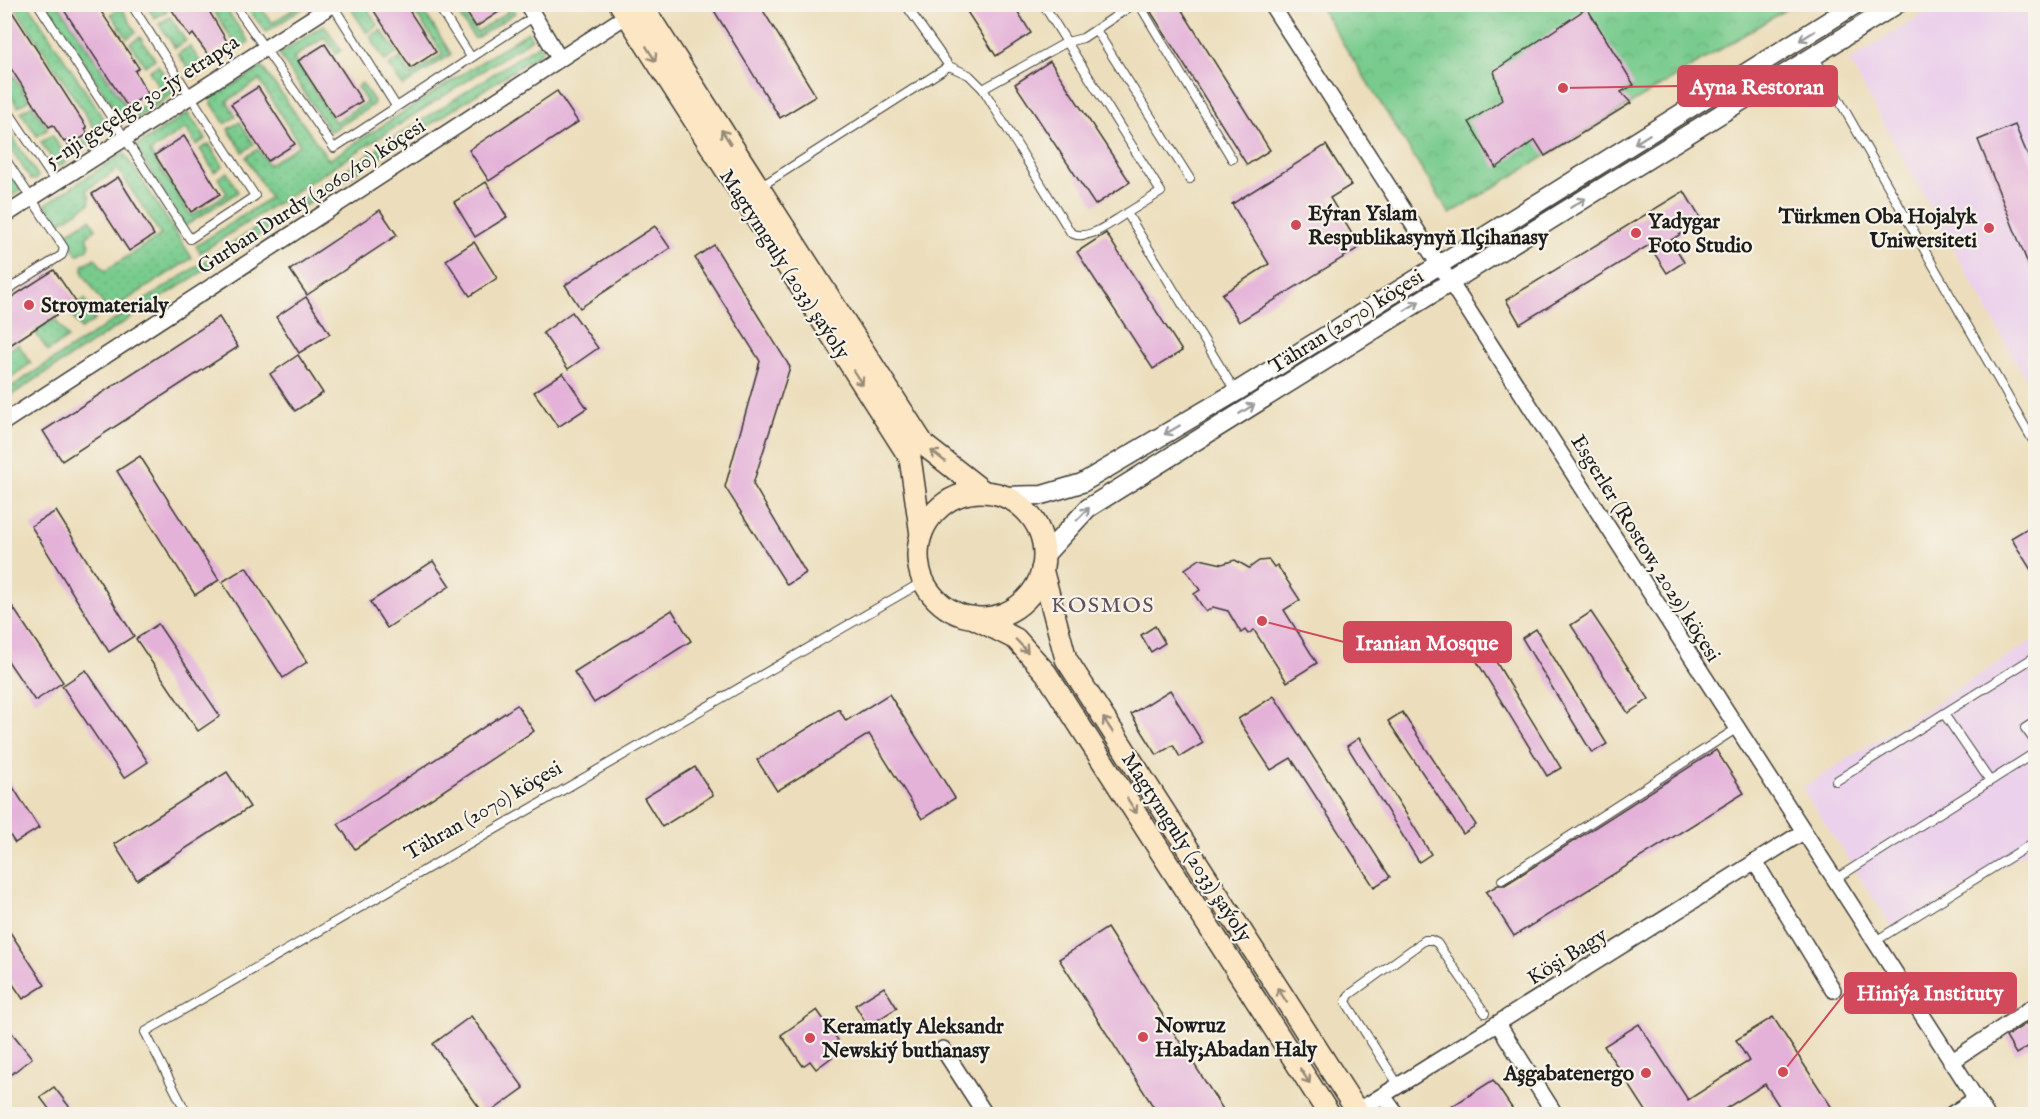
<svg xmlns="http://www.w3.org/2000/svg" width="2040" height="1119" viewBox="0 0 2040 1119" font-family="'IM FELL English',serif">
<defs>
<pattern id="grass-dots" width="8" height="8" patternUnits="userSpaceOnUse" patternTransform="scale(1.5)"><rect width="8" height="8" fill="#78cb8d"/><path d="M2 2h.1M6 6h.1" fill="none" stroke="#67ae79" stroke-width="1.8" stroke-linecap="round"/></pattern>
<pattern id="park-crowns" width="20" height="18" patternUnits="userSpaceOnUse" patternTransform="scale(1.5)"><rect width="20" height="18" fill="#78cb8d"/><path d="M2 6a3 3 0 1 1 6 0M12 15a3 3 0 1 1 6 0" fill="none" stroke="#67ae79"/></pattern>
</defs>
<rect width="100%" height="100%" fill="#f7f3e8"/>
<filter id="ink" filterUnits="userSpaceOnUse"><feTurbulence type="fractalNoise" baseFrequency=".0167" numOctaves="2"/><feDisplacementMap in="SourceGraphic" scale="12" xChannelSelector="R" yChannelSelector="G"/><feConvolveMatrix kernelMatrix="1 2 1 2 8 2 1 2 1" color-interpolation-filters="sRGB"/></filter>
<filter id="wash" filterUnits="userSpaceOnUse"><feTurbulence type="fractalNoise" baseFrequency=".008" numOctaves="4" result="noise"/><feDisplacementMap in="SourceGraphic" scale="24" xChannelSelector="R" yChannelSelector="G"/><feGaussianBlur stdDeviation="1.35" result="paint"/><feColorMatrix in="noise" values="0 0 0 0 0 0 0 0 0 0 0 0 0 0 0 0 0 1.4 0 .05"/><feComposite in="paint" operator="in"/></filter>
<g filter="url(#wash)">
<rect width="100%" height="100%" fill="#ecdebc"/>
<!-- built -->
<g fill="#ebd1eb">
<polygon points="1937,5 2035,5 2035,396 1849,61"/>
<polygon points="2035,639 2035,847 1894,930 1802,788"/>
</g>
<!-- grass -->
<g fill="url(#grass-dots)" stroke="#4a7454" stroke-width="1.5">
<polygon points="356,4 377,5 368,10 378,25 367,33 352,10"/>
<polygon points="16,5 29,5 111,130 60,166 56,165 41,142 52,135 64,154 97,132 14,6"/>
<polygon points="47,5 59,5 131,114 163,93 149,71 158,65 175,92 132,122 119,117"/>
<polygon points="146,5 162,5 167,11 155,18"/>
<polygon points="210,5 223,5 249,42 195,78 178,54 190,46 202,65 235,44"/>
<polygon points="245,5 259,5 272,23 300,5 308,5 266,32"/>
<polygon points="410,5 420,5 451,54 403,86 389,66 400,58 411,75 443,54"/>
<polygon points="452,5 458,5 477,32 508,12 504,5 511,5 515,13 475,39"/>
<polygon points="121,7 136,32 127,38 111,14"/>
<polygon points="170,17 186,41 175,48 159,24"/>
<polygon points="324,25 341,50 336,54 325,37 293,58 335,122 367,102 357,87 362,83 374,101 373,105 330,132 279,54"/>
<polygon points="381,30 397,53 385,61 370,37"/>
<polygon points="528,32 532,39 200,253 196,246 270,198 246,157 258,149 268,165 300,145 259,80 227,101 236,116 225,124 211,102 212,98 262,67 329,160"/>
<polygon points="140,37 155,59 145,66 130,43"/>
<polygon points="541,43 542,50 539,54 5,399 5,391"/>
<polygon points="14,76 29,100 18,107 5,87 5,82"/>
<polygon points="32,105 48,129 37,136 21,112"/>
<polygon points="188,113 206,139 196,145 186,128 150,152 191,216 227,194 218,178 227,172 238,192 185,226 135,147"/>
<polygon points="240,122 254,144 243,152 228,129"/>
<polygon points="4,124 38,176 36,180 31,180 5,139"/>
<polygon points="209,144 223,166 214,172 200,149"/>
<polygon points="124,153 192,258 108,312 83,273 83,265 95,258 105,271 161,235 118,169 86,190 90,197 89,204 61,222 56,221 46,204"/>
<polygon points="4,163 21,189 5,201 5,190 7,188 5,184"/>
<polygon points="90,219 96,229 86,237 90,244 88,249 77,255 65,234"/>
<polygon points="85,299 95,320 81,329 68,310"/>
<polygon points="55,319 68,338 48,351 35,332"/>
<polygon points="18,344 31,363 5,381 5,353"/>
</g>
<!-- park -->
<polygon fill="url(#park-crowns)" stroke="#4a7454" stroke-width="1.5" points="1319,5 1793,5 1450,214"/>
<g id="blocks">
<!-- building -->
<g fill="#e4b2d9">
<polygon points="60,4 96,4 139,68 135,71 148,94 129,106 125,103"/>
<polygon points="168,4 205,4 228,43 209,56 193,34 190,37"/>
<polygon points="384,4 405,4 436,52 411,68 374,11"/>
<polygon points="461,4 511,4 476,27"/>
<polygon points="710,4 759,4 816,96 780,118"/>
<polygon points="962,4 1013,4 1031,33 996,56"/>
<polygon points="1162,4 1178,4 1270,150 1247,165 1151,12"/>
<polygon points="1587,8 1634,85 1621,92 1631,103 1545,156 1535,140 1496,168 1469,122 1502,100 1494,71"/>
<polygon points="13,13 87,128 85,129 88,134 69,146 66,141 64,142 53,125 49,127 4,58 4,19"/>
<polygon points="325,44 362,101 335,118 298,61"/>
<polygon points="1050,61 1130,182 1095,205 1015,84"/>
<polygon points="258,87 295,144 268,161 231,104"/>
<polygon points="557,91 578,122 489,181 469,150"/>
<polygon points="2015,125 2036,175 2035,281 1978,140"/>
<polygon points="184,136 220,194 191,212 155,155"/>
<polygon points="1326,145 1351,185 1330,198 1360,247 1239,322 1222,294 1269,264 1232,204"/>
<polygon points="118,177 154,235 129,251 92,194"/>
<polygon points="486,182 507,217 475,237 454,202"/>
<polygon points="1684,191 1702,221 1671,240 1684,262 1667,273 1649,245 1520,324 1506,300"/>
<polygon points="380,210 397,235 307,295 290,270"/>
<polygon points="655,226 670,248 580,308 565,285"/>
<polygon points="1106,233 1182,351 1153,369 1077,252"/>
<polygon points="474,242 497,278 470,296 446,260"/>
<polygon points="714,245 790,367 753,484 806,573 787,585 725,487 760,361 695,258"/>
<polygon points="54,270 76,302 4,349 4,302"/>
<polygon points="306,297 330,334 299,353 276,317"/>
<polygon points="572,312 598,348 568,369 543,333"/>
<polygon points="219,317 238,347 62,461 43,431"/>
<polygon points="298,355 323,393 295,411 270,374"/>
<polygon points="563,373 587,408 558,427 534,392"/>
<polygon points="140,456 219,580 195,595 117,471"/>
<polygon points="56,511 134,636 109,652 31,526"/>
<polygon points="2036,523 2036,578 2011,538"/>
<polygon points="1200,559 1222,564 1235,560 1249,568 1259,561 1269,560 1274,567 1277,565 1300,600 1284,610 1317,663 1287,682 1254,630 1248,634 1245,630 1241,633 1228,611 1213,607 1206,612 1194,594 1200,590 1185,569"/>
<polygon points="433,561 450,586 387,628 370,602"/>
<polygon points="246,567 307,662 283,678 222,582"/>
<polygon points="4,594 63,682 35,701 4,655"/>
<polygon points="672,610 691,641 594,703 574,672"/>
<polygon points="1591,612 1649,699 1628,713 1571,625"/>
<polygon points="158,624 220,716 198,731 136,639"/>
<polygon points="1155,626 1165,643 1151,652 1141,635"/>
<polygon points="1536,629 1607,744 1592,753 1522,638"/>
<polygon points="1490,652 1561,768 1547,776 1476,660"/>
<polygon points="86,670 148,762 124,778 62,686"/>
<polygon points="1170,690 1203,743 1180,757 1173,745 1157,755 1131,714"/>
<polygon points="889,694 955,798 922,819 869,734 777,791 757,760 839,709 846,721"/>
<polygon points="1274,696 1390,877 1374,887 1291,758 1271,770 1238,719"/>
<polygon points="517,705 534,731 355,849 338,824"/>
<polygon points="1402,712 1476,825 1463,834 1388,721"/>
<polygon points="1359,738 1431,854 1419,862 1347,746"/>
<polygon points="1716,750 1744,793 1514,936 1486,892 1498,885 1505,885"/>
<polygon points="695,767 713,795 662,827 644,798"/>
<polygon points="227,772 250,807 137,880 114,844"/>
<polygon points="4,773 39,828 15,843 4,827"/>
<polygon points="4,923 45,985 23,999 4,971"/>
<polygon points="1107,928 1226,1114 1158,1114 1059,959"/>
<polygon points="884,987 897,1008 868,1026 855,1005"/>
<polygon points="817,1010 838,1040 826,1049 832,1057 816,1069 810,1061 803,1066 781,1035"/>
<polygon points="471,1016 524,1088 488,1114 484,1114 433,1044"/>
<polygon points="1773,1017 1836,1114 1784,1114 1765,1084 1717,1114 1648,1114 1604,1046 1639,1024 1688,1100 1749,1061 1736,1040"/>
<polygon points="2036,1017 2036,1042 2016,1054 2006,1037"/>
<polygon points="4,1023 32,1058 4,1080"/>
<polygon points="1493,1080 1516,1114 1440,1114"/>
<polygon points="54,1087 75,1114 53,1114 40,1097"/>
</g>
</g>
</g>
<g filter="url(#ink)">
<use href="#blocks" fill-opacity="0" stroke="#3b3934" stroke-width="1.5"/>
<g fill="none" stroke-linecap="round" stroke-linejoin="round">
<!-- service casing -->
<g stroke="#3b3934" stroke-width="10">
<g id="service">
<polyline points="38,4 190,239 255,196 131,4"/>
<polyline points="234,4 334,148 535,16"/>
<polyline points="332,4 396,106"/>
<polyline points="437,4 471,57"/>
<polyline points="905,4 949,66"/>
<polyline points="1043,4 1161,192 1127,213 1235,391"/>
<polyline points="1139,4 1232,159"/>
<polyline points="1096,30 1190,179"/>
<polyline points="1814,56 2036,446"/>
<path d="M 983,89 L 1071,233 C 1089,242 1111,222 1127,213"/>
<polyline points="4,105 56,183"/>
<polyline points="4,157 64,248 62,255 4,292"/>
<polyline points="760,187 949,66 969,75 983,89 1067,42 1083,38 1134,4"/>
<polyline points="1944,714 1990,781"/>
<polyline points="2036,721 2025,728 2036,743"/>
<polyline points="1836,781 2036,656"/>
<polyline points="1502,880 1736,729"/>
<polyline points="1834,880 2036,752"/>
<polyline points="1874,942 2036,841"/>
<polyline points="1399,1086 1346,1002 1349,995 1425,940 1431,940 1437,943 1485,1013"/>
<polyline points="187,1114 145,1032 924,581"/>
</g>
</g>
<!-- minor casing -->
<g stroke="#3b3934" stroke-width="18">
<g id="minor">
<polyline points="527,4 559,58"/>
<polyline points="1271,4 1986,1114"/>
<polyline points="4,216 334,4"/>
<polyline points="4,422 635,10"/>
<polyline points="1755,862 1833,990"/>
<polyline points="1498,1024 1555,1114"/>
<polyline points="943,1049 985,1114"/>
<polyline points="1951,1062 2036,1005"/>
<polyline points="1383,1096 1396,1114"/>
<polyline points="1353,1114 1803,832"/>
<polyline points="1952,1114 1976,1099"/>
</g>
</g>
<!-- tertiary casing -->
<g stroke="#3b3934" stroke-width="21">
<g id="tertiary">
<polyline points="1002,496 1042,495 1082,483 1236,392 1856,4"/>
<polyline points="1043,557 1088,508 1897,4"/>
</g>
</g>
<!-- secondary casing -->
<g stroke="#3b3934" stroke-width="24">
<g id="secondary">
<polyline points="620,4 910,458 921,535"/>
<polyline points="641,4 924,445 984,492"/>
<circle cx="981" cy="555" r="63"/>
<polyline points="1042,569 1066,659 1359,1114"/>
<polyline points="972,617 1016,639 1046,673 1329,1114"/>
</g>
</g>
<!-- service -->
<use href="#service" stroke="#fff" stroke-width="8"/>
<!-- minor -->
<use href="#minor" stroke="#fff" stroke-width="15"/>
<!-- tertiary -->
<use href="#tertiary" stroke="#fff" stroke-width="18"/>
<!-- secondary -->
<use href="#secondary" stroke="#fce6c4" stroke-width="21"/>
</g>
<!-- one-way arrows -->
<defs><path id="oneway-shaft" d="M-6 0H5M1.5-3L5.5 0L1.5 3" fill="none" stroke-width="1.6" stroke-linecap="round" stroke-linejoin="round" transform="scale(1.5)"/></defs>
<g stroke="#999">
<use href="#oneway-shaft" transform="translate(1807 36) rotate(148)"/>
<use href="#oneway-shaft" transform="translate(1642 139) rotate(148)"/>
<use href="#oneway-shaft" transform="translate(1578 203) rotate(-32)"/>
<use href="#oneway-shaft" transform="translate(1412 306) rotate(-32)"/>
<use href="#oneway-shaft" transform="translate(1247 409) rotate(-32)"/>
<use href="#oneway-shaft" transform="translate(1172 430) rotate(150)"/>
<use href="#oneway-shaft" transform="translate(1083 514) rotate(-46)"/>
</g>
<g stroke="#978b78">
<use href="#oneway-shaft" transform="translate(651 54) rotate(58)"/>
<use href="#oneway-shaft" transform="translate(726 137) rotate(-123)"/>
<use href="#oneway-shaft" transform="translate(858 378) rotate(57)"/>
<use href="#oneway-shaft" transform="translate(938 456) rotate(-142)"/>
<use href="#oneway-shaft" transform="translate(1022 646) rotate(47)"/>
<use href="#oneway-shaft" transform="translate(1108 725) rotate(-123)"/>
<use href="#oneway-shaft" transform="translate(1132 806) rotate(57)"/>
<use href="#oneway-shaft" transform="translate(1282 995) rotate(-123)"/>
<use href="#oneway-shaft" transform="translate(1305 1076) rotate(57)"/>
</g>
</g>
<!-- markers -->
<g fill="#d1495b" stroke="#f7f3e8" stroke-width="2">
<circle cx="1296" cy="225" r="6"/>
<circle cx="1989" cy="228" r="6"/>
<circle cx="1636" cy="233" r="6"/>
<circle cx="29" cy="305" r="6"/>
<circle cx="1143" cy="1037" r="6"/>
<circle cx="810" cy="1038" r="6"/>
<circle cx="1646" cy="1073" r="6"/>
</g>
<g text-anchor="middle" stroke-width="4.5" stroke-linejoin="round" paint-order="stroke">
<!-- street labels -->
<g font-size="21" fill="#1c1c1c" stroke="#f7f3e8">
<text transform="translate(142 101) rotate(-33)" y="7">5-nji geçelge 30-jy etrapça</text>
<text transform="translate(311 196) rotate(-33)" y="7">Gurban Durdy (2060/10) köçesi</text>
<text transform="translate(785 264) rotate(57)" y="7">Magtymguly (2033) şaýoly</text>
<text transform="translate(1346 321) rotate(-32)" y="7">Tähran (2070) köçesi</text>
<text transform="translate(1646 548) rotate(58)" y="7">Esgerler (Rostow, 2029) köçesi</text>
<text transform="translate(483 810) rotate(-30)" y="7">Tähran (2070) köçesi</text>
<text transform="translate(1187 847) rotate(57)" y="7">Magtymguly (2033) şaýoly</text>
<text transform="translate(1567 956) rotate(-32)" y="7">Köşi Bagy</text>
</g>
<!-- poi labels -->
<g font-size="21" font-weight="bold" fill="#1c1c1c" stroke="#f7f3e8" text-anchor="start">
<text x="1308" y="220">Eýran Yslam<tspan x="1308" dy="24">Respublikasynyň Ilçihanasy</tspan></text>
<text x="1977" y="223" text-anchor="end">Türkmen Oba Hojalyk<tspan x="1977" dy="24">Uniwersiteti</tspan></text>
<text x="1648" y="228">Yadygar<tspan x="1648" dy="24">Foto Studio</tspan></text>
<text x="41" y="312">Stroymaterialy</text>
<text x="1155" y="1032">Nowruz<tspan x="1155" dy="24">Haly;Abadan Haly</tspan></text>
<text x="822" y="1033">Keramatly Aleksandr<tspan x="822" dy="24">Newskiý buthanasy</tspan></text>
<text x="1634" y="1080" text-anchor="end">Aşgabatenergo</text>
</g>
<!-- neighbourhood labels -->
<g font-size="22" letter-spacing="1.5" fill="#62505e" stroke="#f7f3e8">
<text x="1103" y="612">KOSMOS</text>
</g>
</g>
<!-- callouts -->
<path fill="none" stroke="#d1495b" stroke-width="2" d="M1563 88L1678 86M1262 621L1344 642M1783 1072L1845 993"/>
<g fill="#d1495b" stroke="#f7f3e8" stroke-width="2">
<circle cx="1563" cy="88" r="6"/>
<circle cx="1262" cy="621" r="6"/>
<circle cx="1783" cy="1072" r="6"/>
</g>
<g fill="#d1495b" stroke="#d1495b" stroke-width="2">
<rect x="1678" y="66" width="159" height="40" rx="6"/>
<rect x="1344" y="622" width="167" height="40" rx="6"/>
<rect x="1845" y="973" width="171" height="40" rx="6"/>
</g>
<g font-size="22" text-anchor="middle" font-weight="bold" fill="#fff">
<text x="1757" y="94">Ayna Restoran</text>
<text x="1427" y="650">Iranian Mosque</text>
<text x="1930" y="1000">Hiniýa Instituty</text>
</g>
<!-- margin -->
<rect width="2040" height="1119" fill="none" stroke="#f7f3e8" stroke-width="24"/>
</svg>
